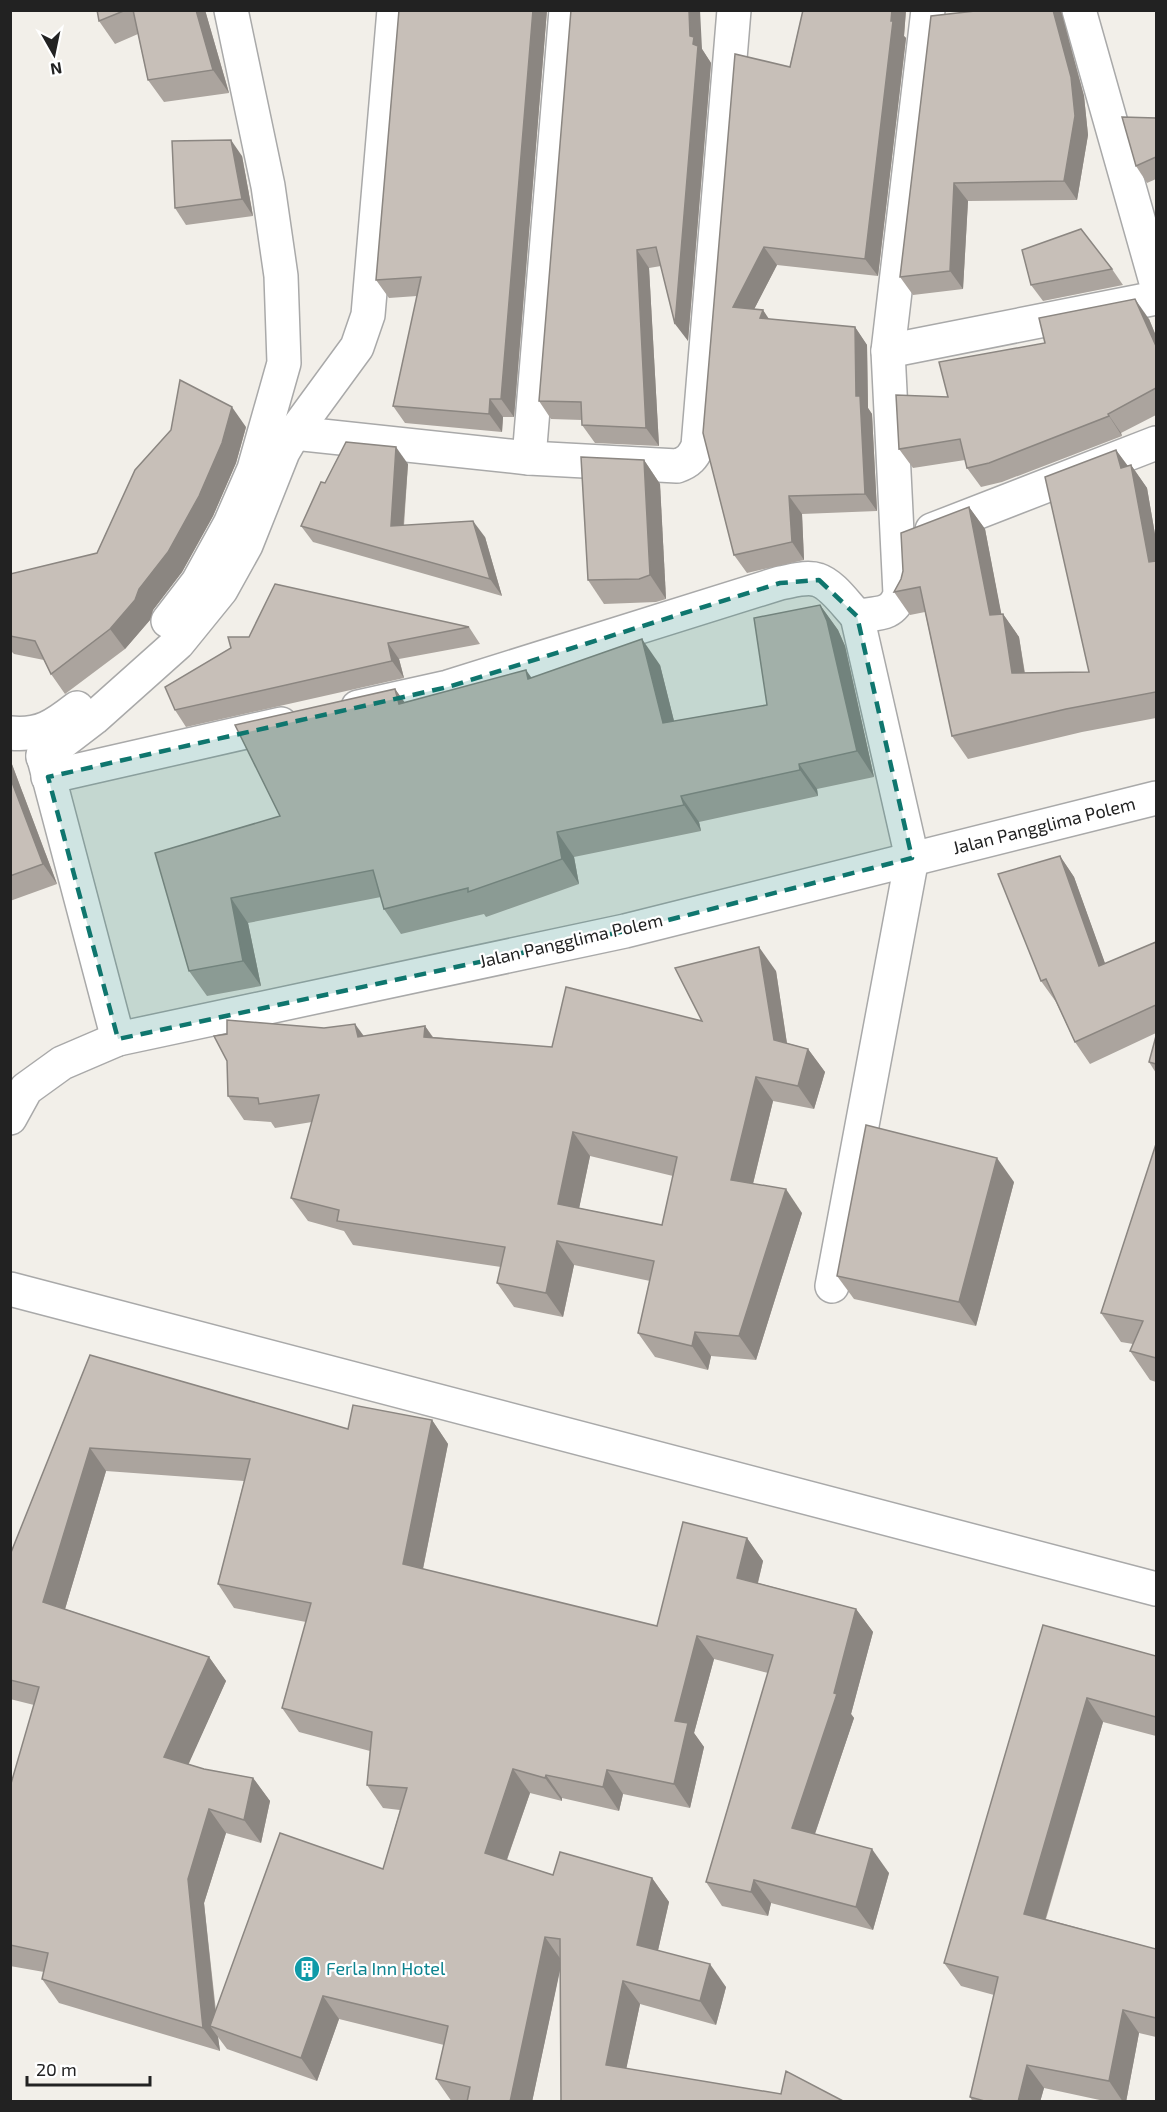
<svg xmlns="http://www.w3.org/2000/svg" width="1167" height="2112" viewBox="0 0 1167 2112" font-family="'Exo 2',sans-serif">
<rect width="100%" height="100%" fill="#f2efe9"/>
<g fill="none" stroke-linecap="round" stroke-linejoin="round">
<!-- minor casing -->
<g stroke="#a9a9a9" stroke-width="36">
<g id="minor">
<polyline points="1079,10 1156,282"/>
<polyline points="888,351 1156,298"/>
<path d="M 294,433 L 529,458 L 677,466 C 689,462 693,457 698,446 L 734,10"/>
<polyline points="529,458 566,10"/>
<polyline points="932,530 1156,443"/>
<polyline points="168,621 198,582 230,524 254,469 284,363 281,276 268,186 231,10"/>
<path d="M 358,707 L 448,687 L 780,583 C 792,581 807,576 818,580 C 833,585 846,605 857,616"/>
<path d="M 10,733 C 40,736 54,726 77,708"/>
<polyline points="43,755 118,1039"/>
<polyline points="43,757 94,718 178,643 221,590 246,545 283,452 294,433 357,347 368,315 394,10"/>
<polyline points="48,777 281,724"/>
<polyline points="10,1118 26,1089 62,1063 118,1039 625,931 1156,798"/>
<path d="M 832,1286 L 912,858 L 857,616 C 877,613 893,616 900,594 L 888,351 L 928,10"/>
<polyline points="10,1289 1156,1589"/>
</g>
</g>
<!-- minor -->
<use href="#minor" stroke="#fff" stroke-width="33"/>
</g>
<!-- wall -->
<g fill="#aba49e" fill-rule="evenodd">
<polygon points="97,10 205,10 229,93 164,102 148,80 138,34 115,44 99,21"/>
<polygon points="399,10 547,10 514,417 503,417 502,432 405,423 393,406 417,296 389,298 376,280"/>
<polygon points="803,10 906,10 904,36 906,38 878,276 777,265 754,309 763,310 768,319 855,327 867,345 868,408 872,414 877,511 802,514 804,560 747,573 734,555 703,433"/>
<polygon points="1061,11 1084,96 1088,135 1077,200 968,201 963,289 913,295 900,277 931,16"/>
<polygon points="702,49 711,63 688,341 661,266 649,268 659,446 595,443 582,425 582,420 551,419 539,401"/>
<polygon points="1156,118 1156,179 1147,183 1136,166"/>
<polygon points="242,156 253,216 186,225 175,208"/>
<polygon points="1112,269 1123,285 1043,301 1031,285"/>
<polygon points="1149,319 1156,336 1156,415 1121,433 1122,436 1002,482 981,487 967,468 965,460 913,468 899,449 948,397 1045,343"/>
<polygon points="246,427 236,463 213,516 182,572 153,610 150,620 125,649 65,694 51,674 44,660 14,654 10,650 10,574 97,553"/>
<polygon points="1116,450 1128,466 1131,465 1147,488 1156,540 1156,718 1082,732 968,759 952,736 925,612 910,615 894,592 969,507 985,529 1001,614 1003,614 1019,637 1025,673 1089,672"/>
<polygon points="644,460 660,484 666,599 656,602 604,604 588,580"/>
<polygon points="408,464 404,526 485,537 502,596 313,542 301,526 325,483"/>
<polygon points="820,605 838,630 845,646 874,777 817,789 818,796 699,822 701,831 574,857 579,884 486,917 484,914 401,934 384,909 381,897 248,923 261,986 207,996 189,971 155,853 280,816 395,689 405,703 532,677 660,665 674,721 767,705"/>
<polygon points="469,627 480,644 399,659 404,678 186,727 175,710 249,637"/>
<polygon points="10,759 57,884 10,901"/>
<polygon points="1060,856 1074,877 1105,964 1156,942 1156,1033 1090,1064 1075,1042 1056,1002 1041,981"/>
<path d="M 776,971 L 787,1043 L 808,1049 L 825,1072 L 814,1109 L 773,1101 L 753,1184 L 802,1213 L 756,1360 L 711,1356 L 708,1370 L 655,1357 L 638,1333 L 650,1281 L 574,1265 L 563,1317 L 514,1307 L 497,1283 L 501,1267 L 353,1245 L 344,1231 L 308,1221 L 291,1198 L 312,1122 L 275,1128 L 271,1122 L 244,1120 L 228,1096 L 227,1034 L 364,1036 L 425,1026 L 433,1037 L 552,1047 L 702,1021 ZM 590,1156 L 673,1176 L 662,1225 L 579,1208 Z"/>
<polygon points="1156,1036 1156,1073 1149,1062"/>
<polygon points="1156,1144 1156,1382 1150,1380 1130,1351 1133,1344 1121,1342 1101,1313"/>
<polygon points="1014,1182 976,1326 854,1299 837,1276"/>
<path d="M 90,1355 L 348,1429 L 432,1420 L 448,1444 L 423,1569 L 657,1626 L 747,1538 L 763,1561 L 758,1583 L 856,1609 L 873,1632 L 851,1714 L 854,1718 L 815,1834 L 889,1873 L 873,1930 L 771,1903 L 768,1916 L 722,1906 L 706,1882 L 768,1673 L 714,1659 L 694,1733 L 704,1747 L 690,1808 L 623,1794 L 619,1811 L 562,1798 L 562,1801 L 530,1793 L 507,1860 L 553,1875 L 652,1878 L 669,1902 L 658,1950 L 726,1987 L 716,2025 L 640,2004 L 626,2069 L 781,2094 L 845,2102 L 561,2102 L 560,1969 L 532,2102 L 452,2102 L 436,2079 L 444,2045 L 339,2019 L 317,2081 L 227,2049 L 218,2037 L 220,2051 L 59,2003 L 42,1979 L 44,1972 L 10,1966 L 10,1787 L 34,1705 L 10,1699 L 10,1555 ZM 106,1471 L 244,1481 L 218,1584 L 234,1608 L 306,1622 L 282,1708 L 299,1732 L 370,1751 L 367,1785 L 383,1808 L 400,1810 L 383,1869 L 216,2011 L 204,1903 L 226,1833 L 261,1843 L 270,1801 L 253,1778 L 204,1769 L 188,1764 L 226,1681 L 209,1657 L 65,1609 Z"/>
<polygon points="1043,1625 1156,1656 1156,1736 1103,1722 1046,1919 1156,1949 1156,2037 1139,2033 1126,2102 1109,2102 1044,2088 1040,2102 973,2102 970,2097 994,1995 961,1986 944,1963"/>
</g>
<!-- shaded-wall -->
<g fill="#8b8681">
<polygon points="196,10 205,10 229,93 213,70"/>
<polygon points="533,10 547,10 514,417 501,399"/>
<polygon points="689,10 700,10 702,49 711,63 688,341 675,324 693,44 690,36"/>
<polygon points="892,10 906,10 904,36 906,38 878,276 865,259"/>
<polygon points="1053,10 1060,10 1061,11 1084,96 1088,135 1077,200 1064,181"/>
<polygon points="231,140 242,156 253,216 242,199"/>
<polygon points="954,183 968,201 963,289 950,271"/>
<polygon points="764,247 777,265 746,325 733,307"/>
<polygon points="637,250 649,268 659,446 646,428"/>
<polygon points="1135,299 1149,319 1156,336 1156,346"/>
<polygon points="763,310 775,328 760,318"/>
<polygon points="855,327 867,345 868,408 872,414 877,511 865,494 856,396"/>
<polygon points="490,399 503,417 502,432 489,414"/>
<polygon points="232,407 246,427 236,463 213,516 182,572 153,610 150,620 125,649 110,629 139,589"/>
<polygon points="1108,414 1121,433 1122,436 1109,416"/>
<polygon points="396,447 408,464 402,543 391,526"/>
<polygon points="1116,450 1132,472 1131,465 1147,488 1156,540 1156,572 1149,562"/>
<polygon points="644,460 660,484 666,599 650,575"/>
<polygon points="789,496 802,514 804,560 792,542"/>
<polygon points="969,507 985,529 1006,638 990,615"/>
<polygon points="473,521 485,537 502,596 490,579"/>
<polygon points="820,605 838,630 845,646 874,777 857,751"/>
<polygon points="1003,614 1019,637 1028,696 1012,673"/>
<polygon points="642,639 660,665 681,749 663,723"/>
<polygon points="388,643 399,659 404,678 392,661"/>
<polygon points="526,670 544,695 528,679"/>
<polygon points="395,689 413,714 399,704"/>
<polygon points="10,759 57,884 43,864 10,777"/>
<polygon points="799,764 817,789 818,796 800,770"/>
<polygon points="681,796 699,822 701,831 684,805"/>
<polygon points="557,832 574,857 579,884 562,859"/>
<polygon points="1060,856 1074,877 1114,988 1099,966"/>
<polygon points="231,898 248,923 261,986 243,961"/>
<polygon points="759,947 776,971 790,1064 774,1040"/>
<polygon points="355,1024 372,1047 358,1037"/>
<polygon points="425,1026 441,1050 424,1037"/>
<polygon points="808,1049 825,1072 814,1109 798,1086"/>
<polygon points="756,1077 773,1101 748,1204 731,1180"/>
<polygon points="573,1132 590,1156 575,1228 558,1204"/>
<polygon points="997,1158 1014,1182 976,1326 959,1302"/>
<polygon points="786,1189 802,1213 756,1360 739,1336"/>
<polygon points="557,1241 574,1265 563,1317 546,1293"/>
<polygon points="695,1332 711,1356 708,1370 692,1346"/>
<polygon points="432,1420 448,1444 419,1588 403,1564"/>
<polygon points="90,1448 106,1471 60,1626 43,1602"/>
<polygon points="747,1538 763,1561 753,1602 737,1578"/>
<polygon points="856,1609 873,1632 851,1714 854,1718 809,1851 792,1828 834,1693"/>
<polygon points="697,1636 714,1659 694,1733 704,1747 690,1808 674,1784 675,1721"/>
<polygon points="209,1657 226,1681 181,1781 164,1757"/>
<polygon points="1087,1698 1103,1722 1040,1937 1024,1914"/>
<polygon points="513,1769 530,1793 501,1876 485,1853"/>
<polygon points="607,1770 623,1794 619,1811 603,1787"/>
<polygon points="546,1775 562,1798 562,1801 545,1778"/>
<polygon points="253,1778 270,1801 261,1843 244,1820"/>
<polygon points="209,1809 226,1833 204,1903 217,2028 210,2026 218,2037 220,2051 203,2028 188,1879"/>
<polygon points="872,1849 889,1873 873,1930 856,1907"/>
<polygon points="652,1878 669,1902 654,1968 637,1945"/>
<polygon points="754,1880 771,1903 768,1916 751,1892"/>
<polygon points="545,1937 562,1961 532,2102 510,2102"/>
<polygon points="710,1964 726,1987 716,2025 700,2001"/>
<polygon points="623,1981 640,2004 622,2089 606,2065"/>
<polygon points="323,1996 339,2019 317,2081 301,2058"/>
<polygon points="1123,2010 1139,2033 1126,2102 1123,2102 1109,2081"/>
<polygon points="1027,2065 1044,2088 1040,2102 1018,2102"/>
</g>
<!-- building -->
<g fill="#c7bfb8" stroke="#8b8681" stroke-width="1.5" fill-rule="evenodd">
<polygon points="97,10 126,10 99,21"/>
<polygon points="133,10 196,10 213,70 148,80"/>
<polygon points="399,10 533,10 501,399 490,399 489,414 393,406 421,277 376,280"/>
<polygon points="571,10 689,10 690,36 694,37 693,44 698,46 675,324 656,247 637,250 646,428 582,425 581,402 539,401"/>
<polygon points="803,10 892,10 891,21 893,21 865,259 764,247 733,307 763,310 760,318 855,327 856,396 860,396 865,494 789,496 792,542 734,555 703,433 735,54 790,67"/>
<polygon points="984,10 1053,10 1071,77 1075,116 1064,181 954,183 950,271 900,277 931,16"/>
<polygon points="1122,117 1156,118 1156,157 1136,166"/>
<polygon points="231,140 242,199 175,208 172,141"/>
<polygon points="1081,229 1112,269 1031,285 1022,250"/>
<polygon points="1135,299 1156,346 1156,388 1108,414 1109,416 989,463 967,468 960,439 899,449 896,395 948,397 939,362 1045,343 1039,318"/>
<polygon points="180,380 232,407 222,443 199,496 168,552 139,589 135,600 110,629 51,674 35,641 10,636 10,574 97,553 135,470 171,430"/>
<polygon points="346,442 396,447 391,526 473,521 490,579 301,526 321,482 325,483"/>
<polygon points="1116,450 1121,468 1131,465 1149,562 1156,561 1156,692 1066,709 952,736 920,587 894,592 901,579 903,571 901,533 969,507 990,615 1003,614 1012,673 1089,672 1045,477"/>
<polygon points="581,457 644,460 650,575 639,579 588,580"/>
<polygon points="275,584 469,627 388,643 392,661 175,710 165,687 231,648 228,637 249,637"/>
<polygon points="820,605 827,621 857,751 799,764 800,770 681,796 684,805 557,832 562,859 468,892 468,888 384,909 373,870 231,898 243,961 189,971 155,853 280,816 235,725 395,689 399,704 526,670 528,679 642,639 663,723 767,705 754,618"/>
<polygon points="10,777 43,864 10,876"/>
<polygon points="1060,856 1099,966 1156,942 1156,1005 1075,1042 1046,979 1041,981 998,874"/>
<path d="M 759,947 L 774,1040 L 808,1049 L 798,1086 L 756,1077 L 731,1180 L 786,1189 L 739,1336 L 695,1332 L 692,1346 L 638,1333 L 654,1261 L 557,1241 L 546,1293 L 497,1283 L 505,1247 L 337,1221 L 339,1210 L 291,1198 L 319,1095 L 259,1104 L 258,1098 L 228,1096 L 227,1061 L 214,1036 L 227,1034 L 227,1020 L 324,1028 L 355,1024 L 358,1037 L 425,1026 L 424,1037 L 552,1047 L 566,987 L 702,1021 L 675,968 ZM 573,1132 L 677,1157 L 662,1225 L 558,1204 Z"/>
<polygon points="1156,1036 1156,1064 1149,1062"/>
<polygon points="866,1125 997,1158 959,1302 837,1276"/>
<polygon points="1156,1144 1156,1358 1130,1351 1143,1321 1101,1313"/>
<polygon points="90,1355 348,1429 353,1405 432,1420 403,1564 657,1626 683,1522 747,1538 737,1578 856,1609 834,1693 837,1694 792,1828 872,1849 856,1907 754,1880 751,1892 706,1882 773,1655 697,1636 675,1721 688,1723 674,1784 607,1770 603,1787 546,1775 545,1778 513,1769 485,1853 553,1875 560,1852 652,1878 637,1945 710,1964 700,2001 623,1981 606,2065 781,2094 786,2071 845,2102 561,2102 560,1939 545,1937 510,2102 467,2102 470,2087 436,2079 448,2026 323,1996 301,2058 210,2026 280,1833 383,1869 407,1788 367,1785 372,1732 282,1708 311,1603 218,1584 250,1459 90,1448 43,1602 209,1657 164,1757 204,1769 253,1778 244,1820 209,1809 188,1879 203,2028 42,1979 48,1953 10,1945 10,1787 39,1687 10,1680 10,1555"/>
<polygon points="1043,1625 1156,1656 1156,1717 1087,1698 1024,1914 1156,1949 1156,2018 1123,2010 1109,2081 1027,2065 1018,2102 988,2102 970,2097 998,1977 944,1963"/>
</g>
<!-- marked area -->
<path fill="#0f766e" fill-opacity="0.2" stroke="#0f766e" stroke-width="4.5" stroke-dasharray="12 8" stroke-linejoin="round" d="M 819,580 L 857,616 L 912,858 L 625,931 L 118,1039 L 48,777 L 448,687 L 780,583 Z"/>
<!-- icons -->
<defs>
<g id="building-disc" transform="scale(1.35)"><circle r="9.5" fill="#0f9aa8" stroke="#fff"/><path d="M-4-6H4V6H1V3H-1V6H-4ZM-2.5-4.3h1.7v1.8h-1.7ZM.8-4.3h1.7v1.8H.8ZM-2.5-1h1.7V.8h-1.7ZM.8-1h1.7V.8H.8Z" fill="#fff"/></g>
</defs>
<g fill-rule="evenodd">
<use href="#building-disc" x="307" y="1969"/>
</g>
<g text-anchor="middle" stroke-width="4.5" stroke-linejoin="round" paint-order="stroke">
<!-- street labels -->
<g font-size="18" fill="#222" stroke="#fff">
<text transform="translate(1044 826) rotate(-14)" y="6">Jalan Pangglima Polem</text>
<text transform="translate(571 941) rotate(-13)" y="6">Jalan Pangglima Polem</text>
</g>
<!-- culture labels -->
<g font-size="18" fill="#0d838f" stroke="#fff" text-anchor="start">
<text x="326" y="1975">Ferla Inn Hotel</text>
</g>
</g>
<!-- border -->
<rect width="1167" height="2112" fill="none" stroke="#222222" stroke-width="24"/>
<!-- north arrow -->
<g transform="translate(54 54) rotate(171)" stroke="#ffffff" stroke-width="4.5" paint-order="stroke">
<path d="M0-4.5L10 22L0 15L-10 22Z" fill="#222222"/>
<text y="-9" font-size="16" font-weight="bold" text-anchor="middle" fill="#222222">N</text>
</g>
<!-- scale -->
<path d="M27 2076v9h123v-9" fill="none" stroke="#222222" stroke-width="3"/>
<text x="36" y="2076" font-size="18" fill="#222222" stroke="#ffffff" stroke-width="4.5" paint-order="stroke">20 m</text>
</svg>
